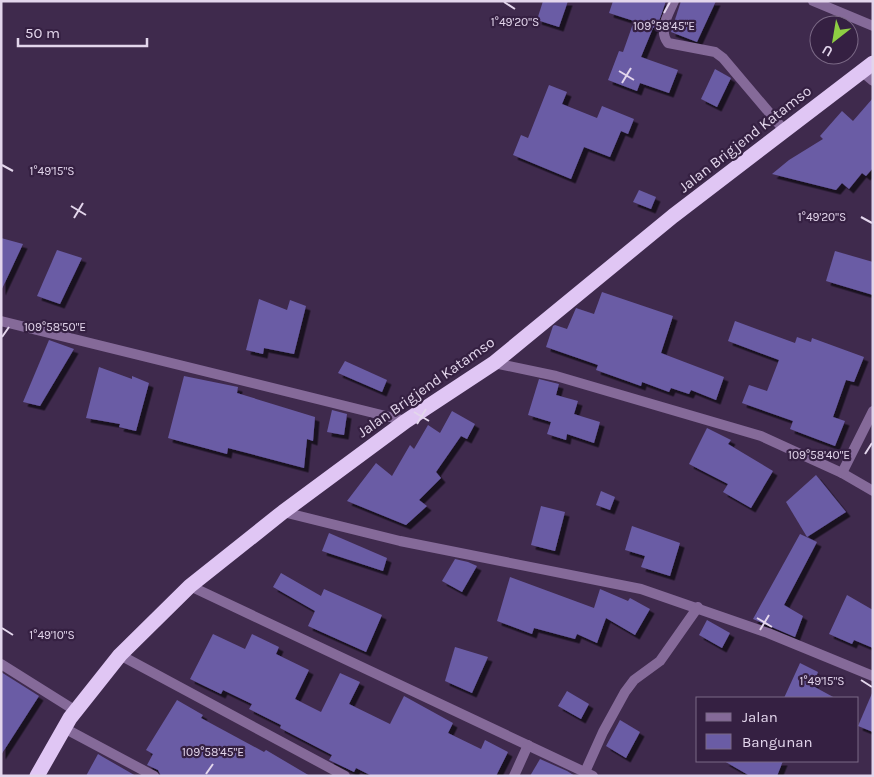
<svg xmlns="http://www.w3.org/2000/svg" width="874" height="777" viewBox="0 0 874 777" font-family="Karla,sans-serif">
<defs>
<filter id="shadow"><feDropShadow dx="4.5" dy="4.5" stdDeviation="0" flood-color="#0009"/></filter>
</defs>
<rect width="100%" height="100%" fill="#3f2a4d"/>
<!-- building -->
<g fill="#6a5ca5" filter="url(#shadow)">
<polygon points="543,1 568,1 559,27 537,20"/>
<polygon points="613,1 666,1 657,27 653,28 641,57 678,70 669,93 640,83 637,91 608,80 619,51 623,52 634,21 609,13"/>
<polygon points="681,1 716,1 697,42 671,32"/>
<polygon points="715,69 731,78 717,107 701,99"/>
<polygon points="549,85 567,92 562,104 597,118 602,106 634,119 628,134 621,131 610,157 584,147 571,179 513,155 521,135 528,138"/>
<polygon points="873,98 873,168 866,176 862,173 849,189 842,183 836,190 772,174 789,160 823,139 820,136 842,111 853,121"/>
<polygon points="639,190 656,197 651,209 633,202"/>
<polygon points="1,238 23,244 1,291"/>
<polygon points="57,250 82,258 60,304 37,296"/>
<polygon points="835,251 873,262 873,295 826,281"/>
<polygon points="602,292 673,316 661,353 724,377 716,400 691,390 689,394 671,388 669,392 642,382 641,386 596,370 598,365 546,347 553,326 555,325 567,329 576,308 594,314"/>
<polygon points="259,299 287,310 290,300 306,306 294,354 264,348 263,354 246,350"/>
<polygon points="735,321 795,343 797,337 811,342 812,338 864,357 854,382 846,380 833,417 845,421 835,446 790,429 793,421 742,403 749,385 767,391 779,360 728,341"/>
<polygon points="49,340 74,349 40,406 23,402"/>
<polygon points="345,361 387,380 382,392 338,373"/>
<polygon points="99,367 132,379 132,376 149,383 136,431 119,427 120,424 86,418"/>
<polygon points="184,376 238,387 237,393 315,417 313,441 307,439 304,468 228,448 227,454 168,438"/>
<polygon points="539,379 559,384 556,395 578,401 574,414 600,422 594,443 567,434 566,440 547,434 551,422 528,415"/>
<polygon points="332,410 347,414 344,435 327,432"/>
<polygon points="452,411 475,424 467,439 461,436 436,472 441,478 419,500 427,506 406,525 347,501 376,463 392,476 410,445 414,449 428,425 440,433"/>
<polygon points="707,428 731,440 728,444 773,471 751,508 723,492 728,484 689,464"/>
<polygon points="816,475 846,512 807,537 786,502"/>
<polygon points="601,491 615,497 610,510 596,505"/>
<polygon points="541,506 565,512 555,551 531,545"/>
<polygon points="632,526 680,543 670,576 641,567 645,556 625,550"/>
<polygon points="329,533 387,558 383,571 322,551"/>
<polygon points="800,534 817,542 784,605 803,616 795,637 753,619"/>
<polygon points="455,559 468,562 477,566 462,592 442,581"/>
<polygon points="281,573 321,596 324,589 382,615 366,652 308,626 315,611 273,587"/>
<polygon points="510,577 594,608 600,589 628,601 630,598 650,609 635,635 606,618 597,643 577,634 575,639 534,628 532,634 497,621"/>
<polygon points="847,595 873,610 873,648 854,640 852,644 829,634"/>
<polygon points="707,620 730,633 722,648 699,635"/>
<polygon points="213,634 245,649 252,634 279,647 276,654 309,670 295,699 321,712 340,673 360,682 349,704 390,724 404,696 453,723 448,733 481,749 485,740 508,752 496,776 372,776 356,768 354,772 329,760 332,755 280,728 281,725 249,709 252,704 223,690 221,694 190,679"/>
<polygon points="455,647 488,657 472,693 445,681"/>
<polygon points="800,663 818,672 813,686 835,698 784,698"/>
<polygon points="1,672 39,696 1,755"/>
<polygon points="567,691 589,704 581,719 558,706"/>
<polygon points="873,691 873,732 858,726"/>
<polygon points="177,700 203,715 201,718 264,752 266,750 310,776 161,776 158,770 147,765 153,754 146,750"/>
<polygon points="620,720 640,732 626,758 606,746"/>
<polygon points="98,754 103,757 136,776 86,776"/>
<polygon points="540,759 567,771 575,776 530,776"/>
<polygon points="724,761 783,761 777,776 750,776"/>
</g>
<g fill="none" stroke-linecap="round" stroke-linejoin="round">
<!-- street -->
<g stroke="#856a99" stroke-width="10">
<path d="M 674,1 C 668,15 658,30 668,43 L 715,52 L 723,58 L 784,130"/>
<polyline points="813,1 873,26"/>
<polyline points="861,71 873,81"/>
<polyline points="1,321 406,421"/>
<polyline points="494,363 556,376 761,436 842,473 873,491"/>
<polyline points="842,473 873,411"/>
<polyline points="283,512 400,541 641,589 768,633 873,676"/>
<polyline points="190,586 593,776"/>
<polyline points="120,655 345,776"/>
<polyline points="1,664 76,711"/>
<polyline points="64,728 154,776"/>
<polyline points="585,772 603,732 625,692 634,680 660,661 698,607"/>
<polyline points="514,776 528,745"/>
</g>
<!-- highway -->
<polyline stroke="#e0c6f4" stroke-width="15" points="37,776 70,718 120,655 190,586 283,512 406,421 494,363 673,216 873,63"/>
</g>
<!-- ticks -->
<path fill="none" stroke="#e3d6ec" stroke-width="2" d="M 504,2 L 515,9M 664,13 L 670,2M 619,71 L 634,80M 622,83 L 631,68M 2,165 L 13,171M 71,206 L 86,215M 861,217 L 872,223M 74,218 L 83,203M 2,337 L 9,327M 414,412 L 429,421M 417,424 L 426,409M 865,454 L 872,443M 757,618 L 772,627M 2,628 L 13,635M 760,630 L 769,615M 861,680 L 872,687M 206,774 L 213,764"/>
<g text-anchor="middle" stroke-width="4.5" stroke-linejoin="round" paint-order="stroke">
<!-- street labels -->
<g font-size="15" fill="#e3d6ec" stroke="#352042">
<text transform="translate(745 139) rotate(-38)" y="5">Jalan Brigjend Katamso</text>
<text transform="translate(426 387) rotate(-35)" y="5">Jalan Brigjend Katamso</text>
</g>
</g>
<g font-size="12" text-anchor="middle" fill="#e3d6ec" stroke="#352042" stroke-width="4.5" stroke-linejoin="round" paint-order="stroke">
<text x="515" y="26">1°49'20"S</text>
<text x="664" y="30">109°58'45"E</text>
<text x="52" y="175">1°49'15"S</text>
<text x="822" y="221">1°49'20"S</text>
<text x="55" y="331">109°58'50"E</text>
<text x="819" y="459">109°58'40"E</text>
<text x="52" y="639">1°49'10"S</text>
<text x="822" y="685">1°49'15"S</text>
<text x="213" y="756">109°58'45"E</text>
</g>
<!-- border -->
<rect width="874" height="777" fill="none" stroke="#e3d6ec" stroke-width="5"/>
<!-- legend -->
<rect x="696" y="697" width="162" height="65" fill="#352042" stroke="#7b6986"/>
<rect x="706" y="713" width="25" height="8" fill="#856a99" stroke="#7b6986"/>
<text x="742" y="722" font-size="15" fill="#e3d6ec">Jalan</text>
<rect x="706" y="734" width="25" height="15" fill="#6a5ca5" stroke="#7b6986"/>
<text x="742" y="747" font-size="15" fill="#e3d6ec">Bangunan</text>
<!-- north arrow -->
<g transform="translate(834 40) rotate(211)"><circle r="24" fill="#352042" stroke="#7b6986"/>
<path d="M0-4L9 19L0 12L-9 19Z" fill="#8ece43"/>
<text y="-8" font-size="14" font-weight="bold" text-anchor="middle" fill="#e3d6ec">U</text>
</g>
<!-- scale -->
<path d="M18 38v8h129v-8" fill="none" stroke="#e3d6ec" stroke-width="2.5"/>
<text x="25" y="38" font-size="15" fill="#e3d6ec" stroke="#352042" stroke-width="4" paint-order="stroke">50 m</text>
</svg>
